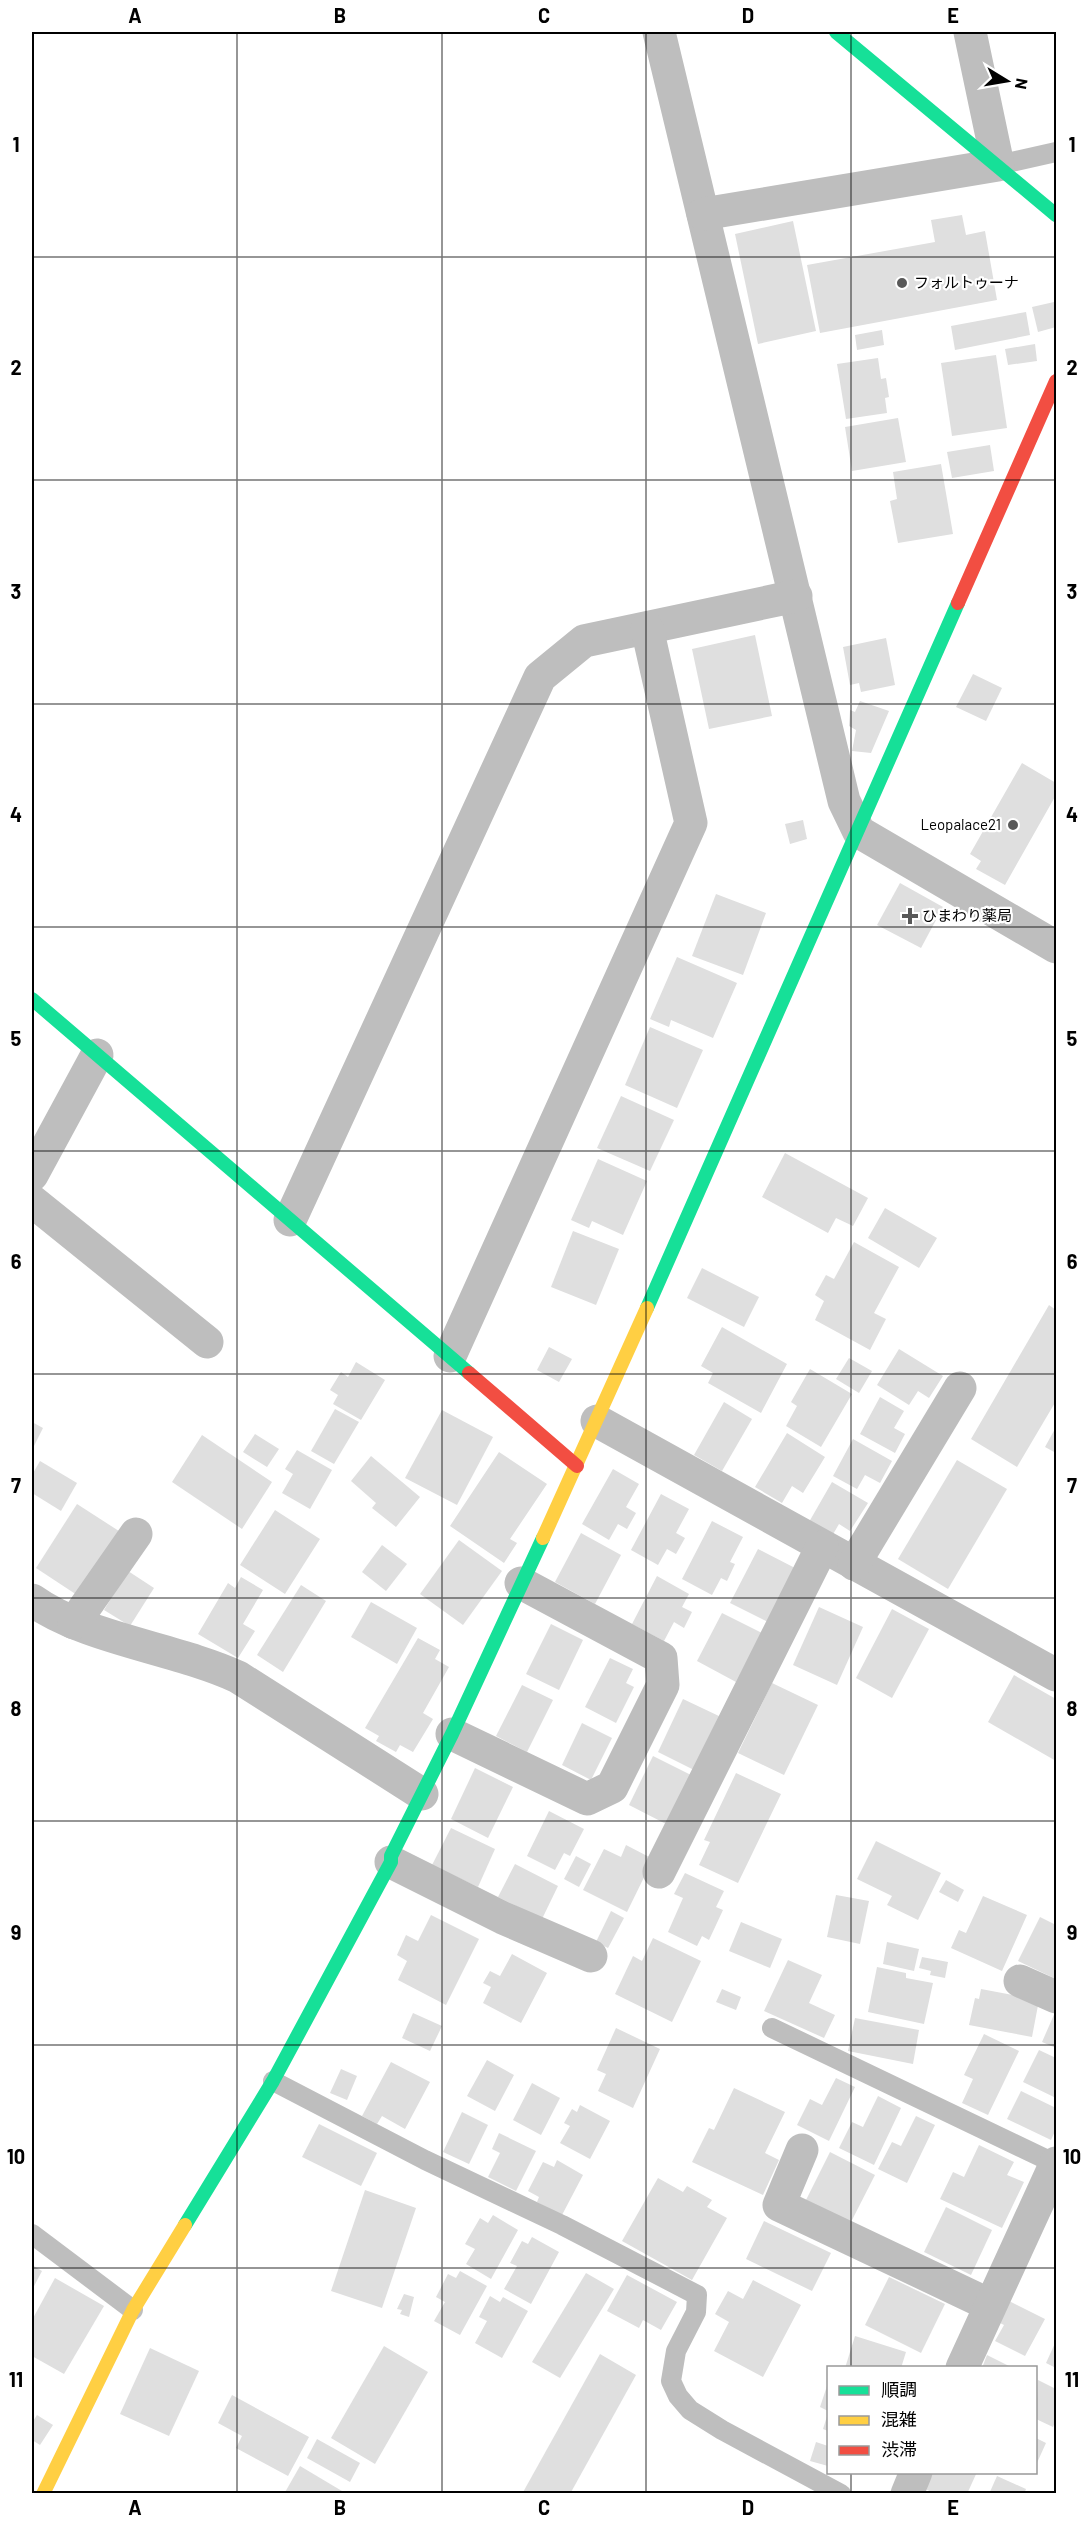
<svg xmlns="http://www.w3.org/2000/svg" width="1088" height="2525" viewBox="0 0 1088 2525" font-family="Barlow,'Noto Sans JP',sans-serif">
<rect width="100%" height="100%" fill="#fff"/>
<!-- building -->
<g fill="#dfdfdf">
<polygon points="962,215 966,235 985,231 997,300 820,333 807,265 935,242 931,220"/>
<polygon points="793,221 816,331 758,344 735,234"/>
<polygon points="1054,302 1056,327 1038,332 1032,307"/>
<polygon points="1026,312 1030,335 955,350 951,326"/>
<polygon points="882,330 884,345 857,350 855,335"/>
<polygon points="1035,344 1037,361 1008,365 1005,349"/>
<polygon points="996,355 1007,428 952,436 941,363"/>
<polygon points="878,358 881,379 886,378 889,397 885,398 887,413 846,419 837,364"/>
<polygon points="898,418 906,462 852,471 845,427"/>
<polygon points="990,445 994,471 952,478 947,452"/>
<polygon points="941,464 953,534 898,543 890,501 897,499 893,472"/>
<polygon points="755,635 772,716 709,729 692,649"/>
<polygon points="886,638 895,685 861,692 859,683 850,685 843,647"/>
<polygon points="973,674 1002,688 986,721 956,707"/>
<polygon points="860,701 889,711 871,753 852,751 856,730 849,726 850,710 855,712"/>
<polygon points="1022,763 1056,783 1056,795 1005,885 976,869 981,861 970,854"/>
<polygon points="803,820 807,839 790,844 785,824"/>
<polygon points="900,883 943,907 921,948 877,925"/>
<polygon points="716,894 766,913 743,975 692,956"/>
<polygon points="677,957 737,983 713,1038 671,1020 669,1027 650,1019"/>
<polygon points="650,1027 703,1050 677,1108 625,1085"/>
<polygon points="621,1096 674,1120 650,1171 597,1148"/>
<polygon points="785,1153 868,1198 853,1226 836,1218 828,1233 762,1197"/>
<polygon points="598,1159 647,1181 623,1235 592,1221 589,1228 571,1220"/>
<polygon points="885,1208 937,1238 919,1268 868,1238"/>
<polygon points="573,1231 619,1249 596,1305 551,1287"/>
<polygon points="854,1242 899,1267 874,1313 886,1319 870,1350 815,1320 824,1301 815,1295 826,1275 834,1279"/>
<polygon points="702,1268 759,1297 744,1327 687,1298"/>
<polygon points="1049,1305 1056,1310 1056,1401 1017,1467 971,1439"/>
<polygon points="722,1327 787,1364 761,1413 708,1383 713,1373 701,1366"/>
<polygon points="549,1347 572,1359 559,1382 537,1370"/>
<polygon points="899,1349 943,1376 929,1398 918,1391 909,1405 877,1385"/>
<polygon points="849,1358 872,1371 859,1393 836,1379"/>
<polygon points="356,1362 385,1380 361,1420 333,1404 338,1395 330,1390 341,1372 348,1377"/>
<polygon points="810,1369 852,1394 821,1447 786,1426 797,1406 791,1402"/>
<polygon points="880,1397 904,1411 894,1428 905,1434 895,1453 860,1434"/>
<polygon points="724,1402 752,1419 722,1471 694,1455"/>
<polygon points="335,1409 359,1422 334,1464 311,1451"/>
<polygon points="442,1410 493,1437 457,1505 405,1478"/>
<polygon points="32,1422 43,1428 32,1450"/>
<polygon points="1056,1427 1056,1453 1045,1447"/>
<polygon points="787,1433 825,1457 803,1493 792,1486 782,1503 755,1487"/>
<polygon points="255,1434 279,1449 267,1467 243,1452"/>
<polygon points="202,1435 272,1482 242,1529 172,1482"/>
<polygon points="853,1439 892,1461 880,1483 865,1475 857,1489 833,1476"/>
<polygon points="297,1450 332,1470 310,1509 282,1493 293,1474 285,1469"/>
<polygon points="499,1452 547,1484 510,1539 517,1543 504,1563 450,1526"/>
<polygon points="371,1456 420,1497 396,1527 372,1508 376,1503 351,1481"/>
<polygon points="957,1460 1007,1489 948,1589 898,1559"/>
<polygon points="40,1461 77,1483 61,1511 32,1493 32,1475"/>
<polygon points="613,1469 639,1484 626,1507 636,1513 627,1529 618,1524 609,1540 582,1524"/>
<polygon points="832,1482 868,1503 850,1531 839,1524 832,1536 809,1522"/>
<polygon points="661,1494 689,1509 676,1533 685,1538 676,1554 667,1549 658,1565 631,1550"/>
<polygon points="77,1504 122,1533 80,1597 36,1568"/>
<polygon points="275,1510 320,1539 285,1594 240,1565"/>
<polygon points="712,1521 743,1537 730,1562 735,1564 727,1581 721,1578 712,1595 682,1579"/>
<polygon points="581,1533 621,1555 595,1604 555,1582"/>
<polygon points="459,1540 502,1571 463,1625 420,1594"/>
<polygon points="382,1545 407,1564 386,1591 362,1572"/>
<polygon points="758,1549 795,1568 768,1622 730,1603"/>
<polygon points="128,1571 154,1588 130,1626 104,1610"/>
<polygon points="657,1576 689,1594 682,1607 692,1612 684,1628 674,1622 664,1641 632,1624"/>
<polygon points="241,1577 263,1590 243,1624 255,1631 238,1658 198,1634 228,1583 235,1588"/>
<polygon points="301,1585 326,1601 283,1672 257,1655"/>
<polygon points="371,1602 417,1628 397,1664 351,1637"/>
<polygon points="819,1607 863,1627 837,1685 793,1665"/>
<polygon points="892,1609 929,1629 892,1698 856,1678"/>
<polygon points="722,1613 762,1633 736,1682 697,1661"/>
<polygon points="551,1624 583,1640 559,1690 526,1674"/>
<polygon points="418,1638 440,1650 435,1659 449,1667 423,1713 433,1719 413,1752 400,1745 396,1752 376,1741 379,1736 365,1728"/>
<polygon points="610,1658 633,1669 626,1683 634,1687 616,1723 585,1707"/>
<polygon points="1014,1675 1056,1699 1056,1761 988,1722"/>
<polygon points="772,1683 818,1705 784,1775 738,1753"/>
<polygon points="522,1685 553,1700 527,1752 496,1736"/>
<polygon points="683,1699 721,1717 696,1771 658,1752"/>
<polygon points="582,1723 612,1738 591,1780 562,1765"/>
<polygon points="653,1756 693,1776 668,1825 629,1805"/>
<polygon points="475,1768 513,1787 488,1838 451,1819"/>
<polygon points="736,1773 781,1794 738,1883 699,1865 710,1842 704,1840"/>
<polygon points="549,1811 584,1829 570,1856 564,1853 555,1870 527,1856"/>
<polygon points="451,1828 495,1849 478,1887 432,1865"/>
<polygon points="876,1841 941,1873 918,1920 887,1905 892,1896 857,1879"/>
<polygon points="626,1845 653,1859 627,1912 583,1890 604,1849 621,1857"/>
<polygon points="576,1856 591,1864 579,1887 564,1879"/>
<polygon points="515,1864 558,1886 542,1919 498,1897"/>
<polygon points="685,1873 724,1891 716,1907 723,1910 709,1940 702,1936 697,1946 668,1932 683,1898 674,1894"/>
<polygon points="946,1880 964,1890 958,1902 939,1892"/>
<polygon points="836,1895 869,1901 860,1944 827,1937"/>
<polygon points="983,1896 1027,1915 1002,1971 951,1948 959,1930 966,1933"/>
<polygon points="611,1911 624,1918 608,1948 596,1942"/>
<polygon points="431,1915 479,1939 446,2005 398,1980 407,1961 397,1955 406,1935 418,1941"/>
<polygon points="1040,1917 1056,1925 1056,1979 1018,1961"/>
<polygon points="741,1922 782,1939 770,1968 729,1951"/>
<polygon points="653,1938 701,1961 672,2022 615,1994 633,1956 642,1961"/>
<polygon points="887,1942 919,1949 914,1971 883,1964"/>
<polygon points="512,1954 547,1973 521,2023 483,2003 491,1987 483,1983 490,1971 500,1976"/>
<polygon points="922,1957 948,1962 945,1978 930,1975 931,1971 919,1968"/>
<polygon points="788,1960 822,1975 809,2003 835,2015 824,2038 764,2011"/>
<polygon points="877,1967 906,1973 906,1978 933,1983 924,2024 868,2012"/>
<polygon points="722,1989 741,1997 736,2010 716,2002"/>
<polygon points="981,1989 1039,2000 1032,2037 969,2025 975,1998 979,1999"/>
<polygon points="1056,2010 1056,2048 1042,2042"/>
<polygon points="413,2013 442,2026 430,2051 402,2038"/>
<polygon points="855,2018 919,2030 913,2064 848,2051"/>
<polygon points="616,2028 660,2049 633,2108 598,2091 606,2074 597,2070"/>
<polygon points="984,2034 1019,2051 988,2115 962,2103 973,2079 964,2075"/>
<polygon points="1039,2050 1056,2058 1056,2098 1023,2082"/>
<polygon points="487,2060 514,2075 495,2111 467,2096"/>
<polygon points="391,2062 430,2082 405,2129 382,2116 377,2124 362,2116"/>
<polygon points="341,2069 357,2076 347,2100 330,2093"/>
<polygon points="836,2078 855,2087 829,2141 797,2125 810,2099 822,2105"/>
<polygon points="532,2083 560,2098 541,2135 513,2120"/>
<polygon points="734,2088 785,2112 765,2153 779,2160 763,2195 692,2162 709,2128 714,2130"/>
<polygon points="1021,2091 1056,2108 1056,2129 1051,2140 1007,2119"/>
<polygon points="878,2096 901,2108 874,2165 839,2148 852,2122 863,2127"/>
<polygon points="580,2105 610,2121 590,2159 560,2143 570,2126 564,2123 572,2109 577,2112"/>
<polygon points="462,2112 488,2125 469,2164 443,2152"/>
<polygon points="916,2116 935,2125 907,2183 878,2169 892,2142 901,2146"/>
<polygon points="319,2124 377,2153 361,2186 302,2157"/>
<polygon points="499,2133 536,2151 516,2191 488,2177 500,2153 492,2149"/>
<polygon points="979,2145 1014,2162 1007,2175 1024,2182 1002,2228 940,2199 953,2172 964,2177"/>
<polygon points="830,2152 875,2175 851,2222 806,2200"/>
<polygon points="557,2160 583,2175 562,2215 537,2202 539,2197 528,2191 543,2162 554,2167"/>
<polygon points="658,2178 683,2192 687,2186 712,2200 707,2207 727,2218 692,2280 622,2241"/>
<polygon points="365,2190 416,2208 382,2308 331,2291"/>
<polygon points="946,2207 992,2230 971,2275 924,2252"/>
<polygon points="493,2215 518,2230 491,2279 466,2264 475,2249 465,2244 480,2218 488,2223"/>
<polygon points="764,2221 831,2253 812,2291 746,2259"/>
<polygon points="532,2237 559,2252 531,2304 504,2289 517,2266 510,2263 522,2241 528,2244"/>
<polygon points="32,2265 42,2271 32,2290"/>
<polygon points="460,2271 487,2286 460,2335 434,2321 445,2302 436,2297 448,2274 456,2278"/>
<polygon points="586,2273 614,2289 560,2378 532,2362"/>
<polygon points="627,2275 677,2302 661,2330 643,2320 639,2328 607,2311"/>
<polygon points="889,2277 945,2304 921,2353 865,2325"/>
<polygon points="55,2278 104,2306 64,2374 32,2356 32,2320"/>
<polygon points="753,2280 801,2305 763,2377 714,2351 729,2322 715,2314 728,2291 743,2299"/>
<polygon points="404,2294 414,2297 409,2317 400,2314 402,2310 397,2309"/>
<polygon points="490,2296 500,2302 503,2297 528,2311 502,2358 475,2343 487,2321 479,2317"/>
<polygon points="1005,2299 1045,2319 1025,2356 995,2341 1004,2325 994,2320"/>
<polygon points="855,2336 906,2352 901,2368 845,2368"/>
<polygon points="1056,2341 1056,2368 1046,2363"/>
<polygon points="384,2346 428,2372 375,2464 331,2438"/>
<polygon points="150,2348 199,2371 169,2436 120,2414"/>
<polygon points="600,2354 636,2375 570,2494 522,2494"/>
<polygon points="987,2355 1013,2368 982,2368"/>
<polygon points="1038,2380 1056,2389 1056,2420 1053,2427 1036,2419"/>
<polygon points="828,2383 828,2411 820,2407"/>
<polygon points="232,2395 309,2437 288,2476 236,2448 242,2436 218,2423"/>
<polygon points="828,2413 828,2431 823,2429"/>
<polygon points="37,2415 53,2425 40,2445 32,2440 32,2423"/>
<polygon points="1036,2438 1046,2443 1036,2465"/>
<polygon points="317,2439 360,2463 350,2482 307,2458"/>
<polygon points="816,2442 828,2446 828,2466 810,2461"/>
<polygon points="300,2466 347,2494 284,2494"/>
<polygon points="927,2472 977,2472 967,2494 936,2494 921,2487"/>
<polygon points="997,2476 1026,2489 1024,2494 989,2494"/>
</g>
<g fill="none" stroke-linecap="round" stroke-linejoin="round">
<!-- lane -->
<g stroke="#bebebe" stroke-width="20">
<polyline points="998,165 1056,152"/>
<polyline points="772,2028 1056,2164"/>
<polyline points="273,2081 425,2160 562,2225 697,2295 696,2312 676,2351 671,2381 678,2396 690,2410 722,2430 841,2494"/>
<polyline points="32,2234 133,2310"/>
</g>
<!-- street -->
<g stroke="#bebebe" stroke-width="33">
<polyline points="659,32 844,801 859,832 1056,947"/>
<polyline points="703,214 998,165 970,32"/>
<polyline points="32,1175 97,1055"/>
<polyline points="32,1201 207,1342"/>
<polyline points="290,1220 540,677 584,641 796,596"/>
<polyline points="450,1356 691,823 647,628"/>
<polyline points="597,1421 1056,1675"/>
<polyline points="854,1564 960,1388"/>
<path d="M 32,1600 C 86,1639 175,1648 238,1677 L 422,1794"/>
<polyline points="74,1623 136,1534"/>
<polyline points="452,1734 587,1799 612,1787 663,1685 661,1658 521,1583"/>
<polyline points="391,1862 503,1918 591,1956"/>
<polyline points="659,1872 822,1547"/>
<polyline points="1020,1981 1056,1997"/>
<polyline points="802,2150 779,2205 990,2305"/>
<polyline points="962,2368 1056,2163"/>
<polyline points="907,2494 916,2472"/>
</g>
<!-- fast -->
<g stroke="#16e098" stroke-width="14">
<polyline points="836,32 1056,215"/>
<polyline points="32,999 469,1373"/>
<polyline points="647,1308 958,603"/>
<polyline points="185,2225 273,2081 391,1862 391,1856 452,1734 543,1538"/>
</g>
<!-- slow -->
<g stroke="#ffcf43" stroke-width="14">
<polyline points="543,1538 647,1308"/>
<polyline points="43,2494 133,2310 185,2225"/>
</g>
<!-- jam -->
<g stroke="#f24e42" stroke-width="14">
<polyline points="958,603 1056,381"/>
<polyline points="469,1373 577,1466"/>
</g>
</g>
<!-- grid -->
<path fill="none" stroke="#000" stroke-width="1.5" stroke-opacity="0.55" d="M 237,32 L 237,2494M 442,32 L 442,2494M 646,32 L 646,2494M 851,32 L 851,2368M 32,257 L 1056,257M 32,480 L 1056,480M 32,704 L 1056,704M 32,927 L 1056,927M 32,1151 L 1056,1151M 32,1374 L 1056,1374M 32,1598 L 1056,1598M 32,1821 L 1056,1821M 32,2045 L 1056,2045M 32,2268 L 1056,2268M 851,2472 L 851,2494"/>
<!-- markers -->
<g fill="#595959" stroke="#fff" stroke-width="2">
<circle cx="902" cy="283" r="6"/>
<circle cx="1013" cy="825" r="6"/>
<path d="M907 907h6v6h6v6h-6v6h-6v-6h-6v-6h6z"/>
</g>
<g text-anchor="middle" stroke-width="4.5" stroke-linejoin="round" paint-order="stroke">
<!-- poi labels -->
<g font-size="15" fill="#000" stroke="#fff" text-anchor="start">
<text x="914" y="288">フォルトゥーナ</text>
<text x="1001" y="830" text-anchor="end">Leopalace21</text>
<text x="922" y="921">ひまわり薬局</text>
</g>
</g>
<!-- border -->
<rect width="1088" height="2525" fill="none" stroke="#ffffff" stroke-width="66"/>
<!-- legend -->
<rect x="827" y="2366" width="210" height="108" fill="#ffffff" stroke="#999999" stroke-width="1.5"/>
<rect x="839" y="2386" width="30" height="9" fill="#16e098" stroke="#999999" stroke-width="1.5"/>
<text x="881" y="2396" font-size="18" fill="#000000">順調</text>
<rect x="839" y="2416" width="30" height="9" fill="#ffcf43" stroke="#999999" stroke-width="1.5"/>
<text x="881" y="2426" font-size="18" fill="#000000">混雑</text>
<rect x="839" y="2446" width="30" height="9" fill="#f24e42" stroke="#999999" stroke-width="1.5"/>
<text x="881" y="2456" font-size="18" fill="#000000">渋滞</text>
<!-- north arrow -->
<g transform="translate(1007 81) rotate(101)" stroke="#ffffff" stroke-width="4.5" paint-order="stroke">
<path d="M0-4.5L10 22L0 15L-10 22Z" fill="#000000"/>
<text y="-9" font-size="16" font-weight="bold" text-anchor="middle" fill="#000000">N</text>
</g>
<rect x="33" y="33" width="1022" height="2459" fill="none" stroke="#000" stroke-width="2"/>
<g font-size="20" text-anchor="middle" font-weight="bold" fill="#000">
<text x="135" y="23">A</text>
<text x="340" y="23">B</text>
<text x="544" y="23">C</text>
<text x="748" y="23">D</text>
<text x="953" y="23">E</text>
<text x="16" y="152">1</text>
<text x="1072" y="152">1</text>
<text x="16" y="375">2</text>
<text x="1072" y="375">2</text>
<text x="16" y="599">3</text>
<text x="1072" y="599">3</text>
<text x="16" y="822">4</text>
<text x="1072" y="822">4</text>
<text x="16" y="1046">5</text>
<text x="1072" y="1046">5</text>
<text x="16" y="1269">6</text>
<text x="1072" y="1269">6</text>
<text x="16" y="1493">7</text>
<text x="1072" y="1493">7</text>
<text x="16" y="1716">8</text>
<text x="1072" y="1716">8</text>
<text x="16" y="1940">9</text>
<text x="1072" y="1940">9</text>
<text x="16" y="2164">10</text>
<text x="1072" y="2164">10</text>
<text x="16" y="2387">11</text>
<text x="1072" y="2387">11</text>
<text x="135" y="2515">A</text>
<text x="340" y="2515">B</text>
<text x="544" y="2515">C</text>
<text x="748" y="2515">D</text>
<text x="953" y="2515">E</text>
</g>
</svg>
